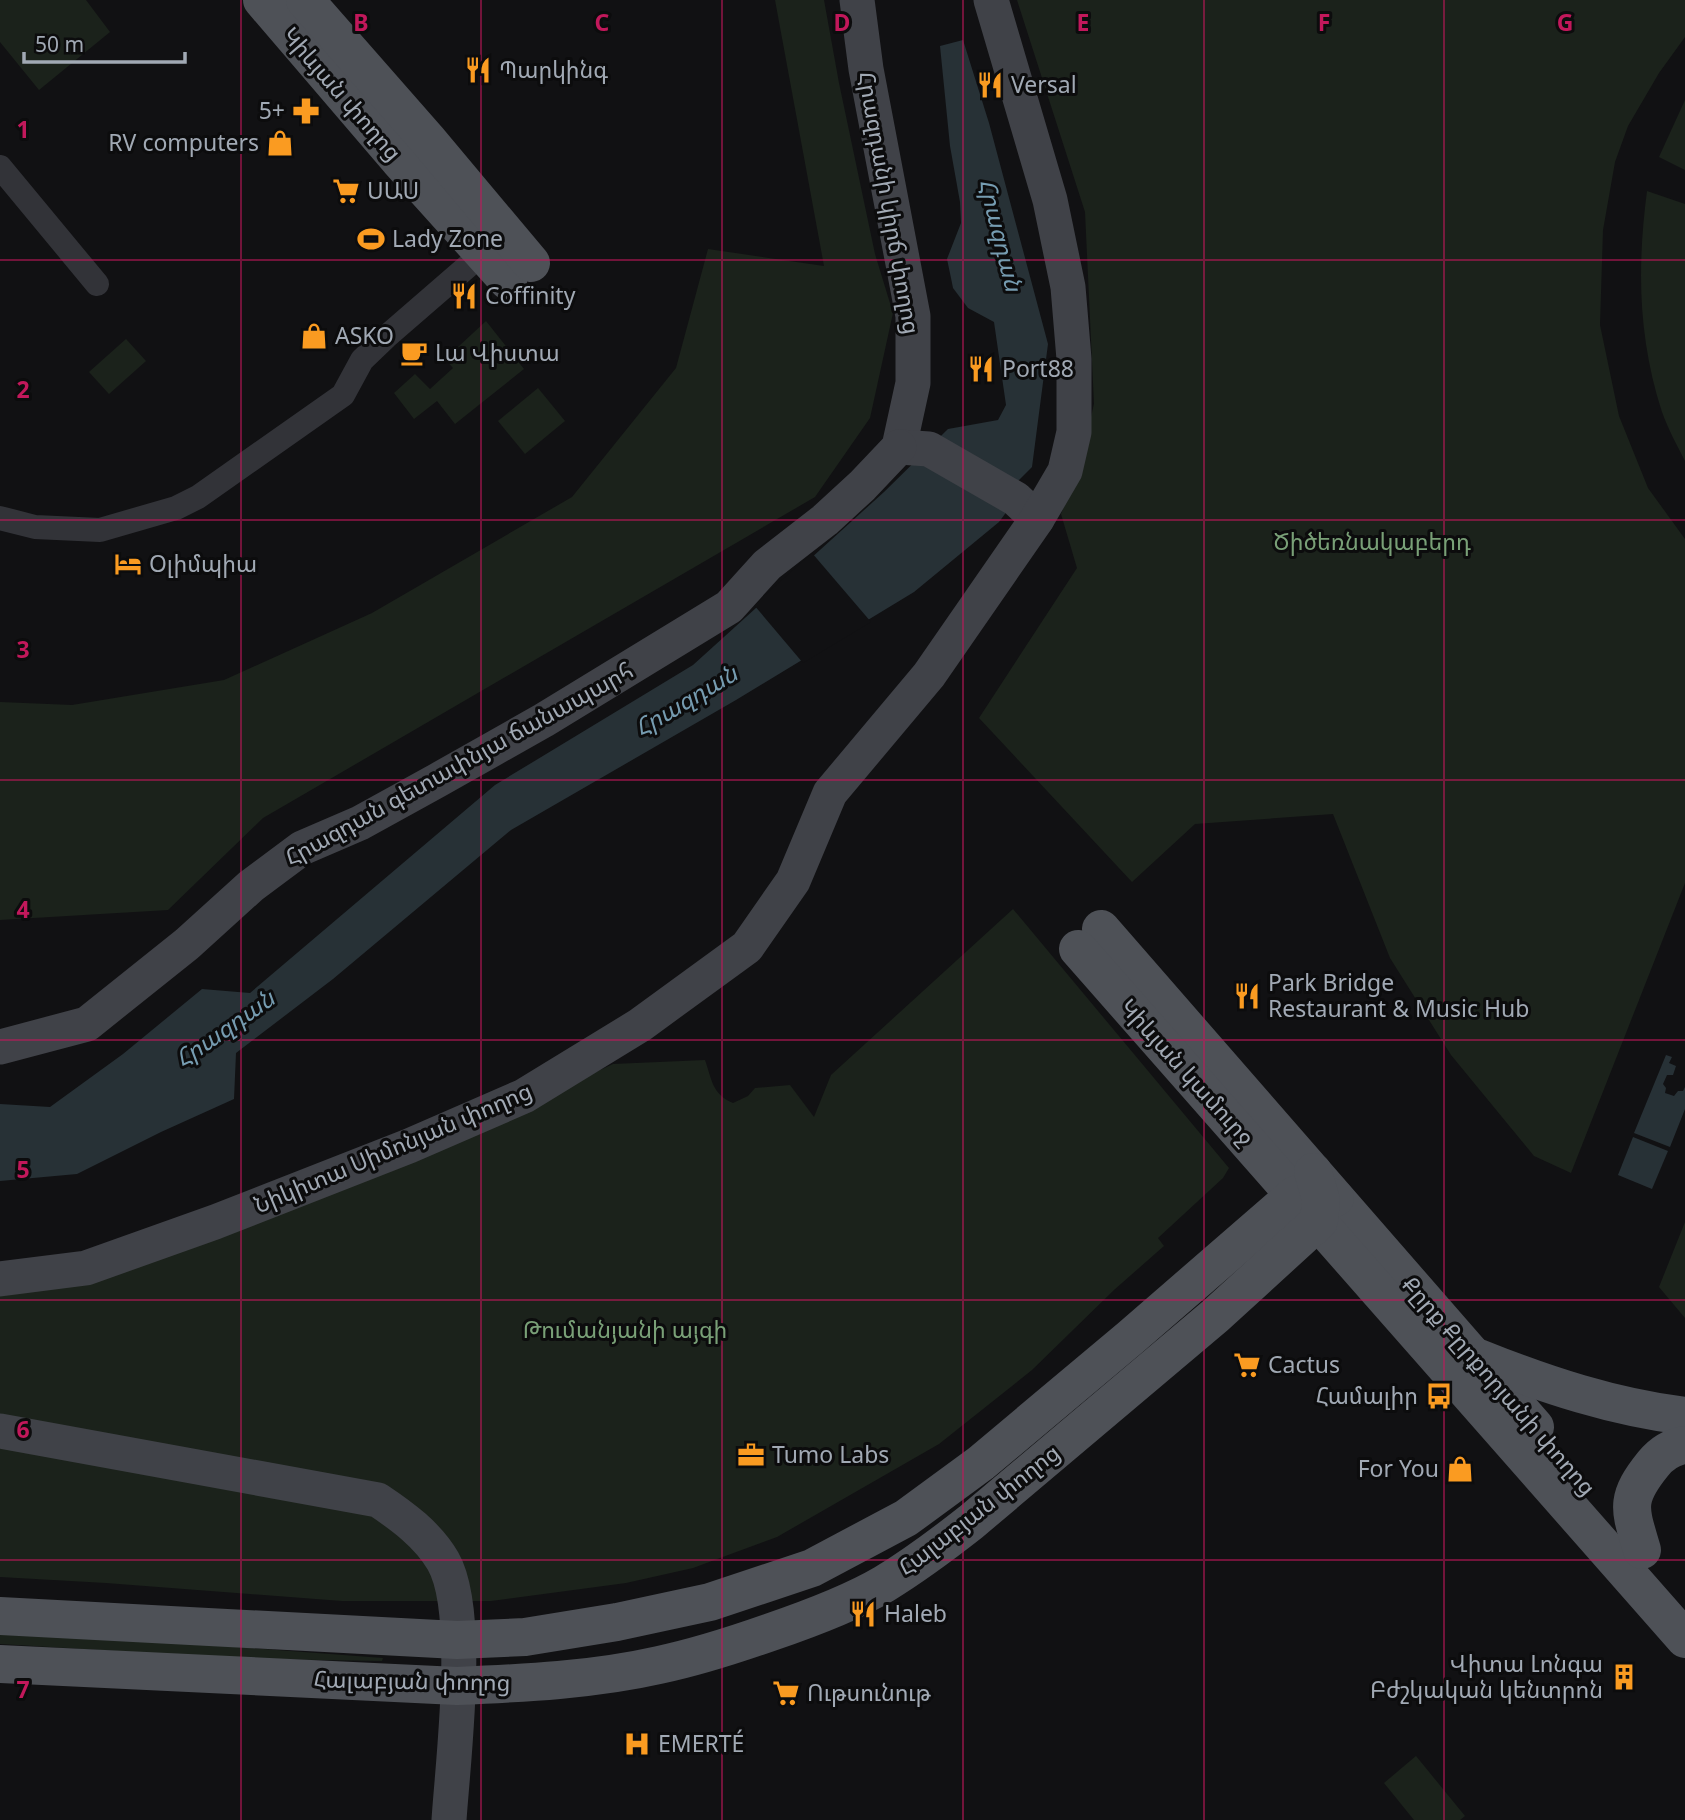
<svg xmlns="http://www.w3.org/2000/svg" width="1685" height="1820" viewBox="0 0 1685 1820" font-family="'Noto Sans','Noto Sans Armenian',sans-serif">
<rect width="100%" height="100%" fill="#111113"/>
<!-- green -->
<g fill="#1b221b">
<polygon points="0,0 86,0 110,32 39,90 0,42"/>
<polygon points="775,0 824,0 839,83 875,254 893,313 870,418 815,497 263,818 168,910 0,920 0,702 72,705 224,680 372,613 572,497 676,368 708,249 824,266"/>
<polygon points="1017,0 1685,0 1685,37 1659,73 1628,126 1615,162 1603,230 1600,325 1619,416 1648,488 1685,539 1685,883 1571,1173 1534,1156 1451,1055 1390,958 1333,814 1195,824 1132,882 979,718 1077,568 1061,514 1079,468 1094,404 1085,212"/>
<polygon points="1685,100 1685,170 1659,157"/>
<path d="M 1647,191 L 1685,204 L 1685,461 C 1677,445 1668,429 1662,412 C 1638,337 1637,268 1647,191 Z"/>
<polygon points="486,321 524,369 455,424 437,401 414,419 394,393 415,374 430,389 453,368 445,359"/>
<polygon points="126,339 146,361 109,394 89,372"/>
<polygon points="538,388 565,421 525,454 498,421"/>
<path d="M 1013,909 L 1229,1168 L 1223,1178 L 1158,1238 L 1164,1246 L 1114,1290 L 1032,1370 L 939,1444 L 777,1537 L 693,1568 L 626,1583 L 491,1601 L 342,1601 L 106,1583 L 0,1577 L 0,1296 L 350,1187 L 613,1064 L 705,1060 C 712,1080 712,1094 733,1103 L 748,1096 L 755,1088 L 790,1085 L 814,1117 L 831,1075 Z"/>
<polygon points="1685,1222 1685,1318 1659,1287"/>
<polygon points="0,1629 383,1658 382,1661 249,1659 0,1644"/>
<polygon points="1416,1756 1465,1816 1460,1820 1414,1820 1384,1783"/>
</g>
<!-- water -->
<g fill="#273136">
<polygon points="963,40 989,123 1048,344 1032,467 1018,481 1016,499 999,522 914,592 736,700 511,830 333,979 236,1053 234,1099 161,1132 77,1174 0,1181 0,1104 50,1107 123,1054 202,989 250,993 495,785 693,665 884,492 948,429 998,420 1006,405 994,322 968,308 953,288 951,278 947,259 961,223 960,202 950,146 940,46"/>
<polygon points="1666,1055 1672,1057 1669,1063 1676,1066 1673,1075 1667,1075 1663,1084 1666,1088 1665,1093 1674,1096 1678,1091 1683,1091 1685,1087 1685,1109 1670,1147 1634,1133"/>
<polygon points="1633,1137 1668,1151 1652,1189 1618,1175"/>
</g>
<!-- pier -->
<polygon fill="#111113" points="812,553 871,622 803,663 754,605"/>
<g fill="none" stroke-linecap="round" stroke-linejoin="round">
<!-- street -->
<g stroke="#323338" stroke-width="24">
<polyline points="0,167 97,284"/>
<polyline points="0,518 35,527 100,530 176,508 198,497 343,395 362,360 386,337 483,253"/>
</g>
<!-- secondary -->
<g stroke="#404248" stroke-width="35">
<polyline points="857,0 866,69 913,316 913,383 899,447"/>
<polyline points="899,447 929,449 1016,499 1037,519"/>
<polyline points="0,1047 87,1024 187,944 251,886 302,848 360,823 438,780 544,720 729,607 767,565 825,520 862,486 899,447"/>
<polyline points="0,1279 86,1268 215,1222 409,1146 524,1096 640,1025 747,947 793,881 830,793 929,675 1037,519 1065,471 1074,432 1074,359 1068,287 1050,200 991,0"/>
<path d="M 0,1431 L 378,1500 C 402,1516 428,1535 443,1561 C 472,1611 453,1759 449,1820"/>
</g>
<!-- primary -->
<g stroke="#4e5157" stroke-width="38">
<polyline points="262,0 399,160 508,281"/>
<polyline points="305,0 427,139 531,263"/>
<polyline points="1101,929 1535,1427"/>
<polyline points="1078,949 1685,1639"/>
<path d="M 1479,1358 C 1546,1385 1613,1407 1685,1416"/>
<path d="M 1642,1550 C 1630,1509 1624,1500 1653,1464 C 1661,1454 1672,1447 1685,1445"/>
<polyline points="0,1616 457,1640 525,1637 617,1622 710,1602 812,1568 906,1518 981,1463 1130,1338 1295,1195 1306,1191 1335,1198"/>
<path d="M 0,1664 L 457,1686 C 525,1683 593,1680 659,1665 C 697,1657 734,1645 771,1632 C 809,1619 850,1604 884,1584 C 915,1565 943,1544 971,1522 L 1215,1316 L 1319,1221 L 1321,1200 L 1313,1172"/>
</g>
</g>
<!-- grid -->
<path fill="none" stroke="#c2185b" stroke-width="2" stroke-opacity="0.55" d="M 241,0 L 241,1820M 481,0 L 481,1820M 722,0 L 722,1820M 963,0 L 963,1820M 1204,0 L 1204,1820M 1444,0 L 1444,1820M 0,260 L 1685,260M 0,520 L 1685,520M 0,780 L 1685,780M 0,1040 L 1685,1040M 0,1300 L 1685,1300M 0,1560 L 1685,1560"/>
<!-- icons -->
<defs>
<g id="restaurant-bare" transform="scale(2.1)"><path d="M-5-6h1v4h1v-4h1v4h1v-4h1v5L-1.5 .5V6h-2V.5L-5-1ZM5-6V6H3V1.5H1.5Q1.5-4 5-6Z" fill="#fa9b21" stroke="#0c0c0d" stroke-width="2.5" paint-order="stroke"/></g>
<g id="pharmacy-bare" transform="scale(2.1)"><path d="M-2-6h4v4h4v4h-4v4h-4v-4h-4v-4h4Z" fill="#fa9b21" stroke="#0c0c0d" stroke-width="2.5" paint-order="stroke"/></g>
<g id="shop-bare" transform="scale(2.1)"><path d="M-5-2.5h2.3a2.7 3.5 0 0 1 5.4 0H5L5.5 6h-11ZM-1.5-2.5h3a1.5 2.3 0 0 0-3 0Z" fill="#fa9b21" stroke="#0c0c0d" stroke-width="2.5" paint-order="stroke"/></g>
<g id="supermarket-bare" transform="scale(2.1)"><path d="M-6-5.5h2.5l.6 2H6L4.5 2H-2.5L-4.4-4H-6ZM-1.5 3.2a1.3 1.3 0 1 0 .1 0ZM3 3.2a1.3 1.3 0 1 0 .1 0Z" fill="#fa9b21" stroke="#0c0c0d" stroke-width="2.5" paint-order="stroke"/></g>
<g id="stadium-bare" transform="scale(2.1)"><path d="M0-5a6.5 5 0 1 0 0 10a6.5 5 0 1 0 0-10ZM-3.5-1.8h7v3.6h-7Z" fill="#fa9b21" stroke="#0c0c0d" stroke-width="2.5" paint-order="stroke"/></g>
<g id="cafe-bare" transform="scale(2.1)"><path d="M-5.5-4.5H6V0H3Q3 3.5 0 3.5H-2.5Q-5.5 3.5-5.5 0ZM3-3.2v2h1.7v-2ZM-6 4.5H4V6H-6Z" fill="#fa9b21" stroke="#0c0c0d" stroke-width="2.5" paint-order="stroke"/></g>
<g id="hotel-bare" transform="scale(2.1)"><path d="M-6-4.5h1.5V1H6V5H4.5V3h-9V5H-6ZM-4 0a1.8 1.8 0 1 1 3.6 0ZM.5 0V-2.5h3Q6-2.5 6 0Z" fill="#fa9b21" stroke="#0c0c0d" stroke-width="2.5" paint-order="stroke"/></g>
<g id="bus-bare" transform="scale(2.1)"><path d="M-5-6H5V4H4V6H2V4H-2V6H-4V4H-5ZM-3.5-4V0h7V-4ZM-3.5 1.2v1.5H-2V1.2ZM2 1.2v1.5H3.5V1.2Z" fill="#fa9b21" stroke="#0c0c0d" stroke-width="2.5" paint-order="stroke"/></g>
<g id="office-bare" transform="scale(2.1)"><path d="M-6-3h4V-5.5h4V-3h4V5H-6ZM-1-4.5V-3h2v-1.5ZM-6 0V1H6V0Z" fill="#fa9b21" stroke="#0c0c0d" stroke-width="2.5" paint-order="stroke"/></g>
<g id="building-bare" transform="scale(2.1)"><path d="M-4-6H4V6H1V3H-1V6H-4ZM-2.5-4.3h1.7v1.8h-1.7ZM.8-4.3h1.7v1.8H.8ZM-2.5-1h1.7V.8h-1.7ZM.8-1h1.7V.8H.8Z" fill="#fa9b21" stroke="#0c0c0d" stroke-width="2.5" paint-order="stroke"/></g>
<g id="hospital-bare" transform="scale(2.1)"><path d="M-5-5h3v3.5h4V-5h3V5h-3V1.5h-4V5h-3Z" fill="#fa9b21" stroke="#0c0c0d" stroke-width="2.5" paint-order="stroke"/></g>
</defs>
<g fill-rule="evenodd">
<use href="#restaurant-bare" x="478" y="70"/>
<use href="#restaurant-bare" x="990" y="85"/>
<use href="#pharmacy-bare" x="306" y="111"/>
<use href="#shop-bare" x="280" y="143"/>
<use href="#supermarket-bare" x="346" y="191"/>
<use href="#stadium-bare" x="371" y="239"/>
<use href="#restaurant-bare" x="464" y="296"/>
<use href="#shop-bare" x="314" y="336"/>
<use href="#cafe-bare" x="414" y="353"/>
<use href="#restaurant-bare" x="981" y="369"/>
<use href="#hotel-bare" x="128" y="564"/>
<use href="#restaurant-bare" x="1247" y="996"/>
<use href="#supermarket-bare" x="1247" y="1365"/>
<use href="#bus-bare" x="1439" y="1396"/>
<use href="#office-bare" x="751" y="1455"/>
<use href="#shop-bare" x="1460" y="1469"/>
<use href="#restaurant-bare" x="863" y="1614"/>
<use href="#building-bare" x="1624" y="1677"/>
<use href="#supermarket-bare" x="786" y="1693"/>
<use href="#hospital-bare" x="637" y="1744"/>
</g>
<g text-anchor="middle" stroke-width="6" stroke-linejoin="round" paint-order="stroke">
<!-- poi labels -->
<g font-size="23" fill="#a1a9b4" stroke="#0c0c0d" text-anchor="start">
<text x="499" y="78">Պարկինգ</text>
<text x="1011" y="93">Versal</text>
<text x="285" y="119" text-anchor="end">5+</text>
<text x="259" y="151" text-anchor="end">RV computers</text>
<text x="367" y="199">ՍԱՍ</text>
<text x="392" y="247">Lady Zone</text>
<text x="485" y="304">Coffinity</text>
<text x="335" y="344">ASKO</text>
<text x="435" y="361">Լա Վիստա</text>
<text x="1002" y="377">Port88</text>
<text x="149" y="572">Օլիմպիա</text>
<text x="1268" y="991">Park Bridge<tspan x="1268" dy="26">Restaurant &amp; Music Hub</tspan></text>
<text x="1268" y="1373">Cactus</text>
<text x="1418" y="1404" text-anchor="end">Համալիր</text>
<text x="772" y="1463">Tumo Labs</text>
<text x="1439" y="1477" text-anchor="end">For You</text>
<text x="884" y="1622">Haleb</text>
<text x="1603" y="1672" text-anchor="end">Վիտա Լոնգա<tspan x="1603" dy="26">Բժշկական կենտրոն</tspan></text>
<text x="807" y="1701">Ութսունութ</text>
<text x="658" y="1752">EMERTÉ</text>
</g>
<!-- street labels -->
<g font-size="23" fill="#a1a9b4" stroke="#0c0c0d">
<text transform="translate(342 94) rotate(49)" y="8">Կիևյան փողոց</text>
<text transform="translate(889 203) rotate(80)" y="8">Հրազդանի կիրճ փողոց</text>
<text transform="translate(459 764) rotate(-29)" y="8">Հրազդան գետափնյա ճանապարհ</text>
<text transform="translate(1187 1072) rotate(48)" y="8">Կիևյան կամուրջ</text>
<text transform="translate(393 1148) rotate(-23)" y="8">Նիկիտա Սիմոնյան փողոց</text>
<text transform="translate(1499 1386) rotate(49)" y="8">Քըրք Քըրքորյանի փողոց</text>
<text transform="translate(979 1510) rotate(-38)" y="8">Հալաբյան փողոց</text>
<text transform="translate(412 1681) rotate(1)" y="8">Հալաբյան փողոց</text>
</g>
<!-- park labels -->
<g font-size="23" fill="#79a077" stroke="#0c0c0d">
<text x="1372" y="550">Ծիծեռնակաբերդ</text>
<text x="625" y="1338">Թումանյանի այգի</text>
</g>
<!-- water labels -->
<g font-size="24" font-style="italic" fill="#769cb1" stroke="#0c0c0d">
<text transform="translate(1000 235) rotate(76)" y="8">Հրազդան</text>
<text transform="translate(686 701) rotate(-31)" y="8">Հրազդան</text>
<text transform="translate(225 1029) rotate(-35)" y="8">Հրազդան</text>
</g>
</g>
<g font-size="23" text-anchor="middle" font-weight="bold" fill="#c2185b" stroke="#0c0c0d" stroke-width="6" stroke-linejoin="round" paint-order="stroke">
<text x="361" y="31">B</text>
<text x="602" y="31">C</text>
<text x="842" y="31">D</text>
<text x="1083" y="31">E</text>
<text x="1324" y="31">F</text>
<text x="1565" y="31">G</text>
<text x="23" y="138">1</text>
<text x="23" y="398">2</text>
<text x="23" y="658">3</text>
<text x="23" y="918">4</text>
<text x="23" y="1178">5</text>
<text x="23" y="1438">6</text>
<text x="23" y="1698">7</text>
</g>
<!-- scale -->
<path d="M24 52v10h161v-10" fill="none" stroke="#a1a9b4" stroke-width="3.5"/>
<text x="35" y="52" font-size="21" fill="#a1a9b4" stroke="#0c0c0d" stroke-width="5" paint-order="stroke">50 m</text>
</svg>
